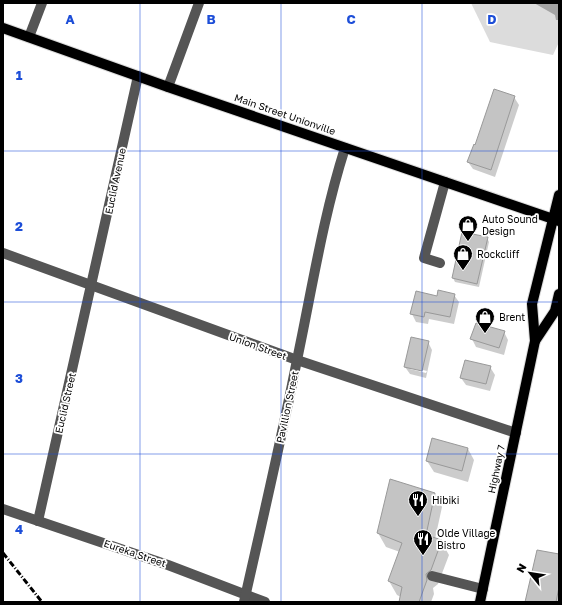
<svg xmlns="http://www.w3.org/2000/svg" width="562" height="605" viewBox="0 0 562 605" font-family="'Golos Text',sans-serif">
<rect width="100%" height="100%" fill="#fff"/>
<!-- green -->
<polygon fill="#dcdcdc" points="471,3 559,3 559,42 553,55 490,42"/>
<!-- water -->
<polygon fill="#a3a3a3" points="534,3 559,3 559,20 556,20 555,15"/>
<!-- shadow -->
<g fill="#0003" fill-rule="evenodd">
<polygon points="514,97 519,105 495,177 473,169 468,162 476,146"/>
<polygon points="463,233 487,238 489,242 479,287 455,282 453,278"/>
<polygon points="454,295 459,302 454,324 429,319 428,324 416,322 412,314 438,297"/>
<polygon points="504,332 508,340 504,355 476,347 472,339"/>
<path d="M 428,342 L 432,350 L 426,378 L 410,374 L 405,367 ZM 410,367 L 427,371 L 426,373 L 410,369 Z"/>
<polygon points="490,367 495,375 490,391 466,385 461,378"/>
<polygon points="468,449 474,460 468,482 434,472 427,461"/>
<polygon points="435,494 442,507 435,539 441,541 449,555 438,584 433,588 434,594 431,602 400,602 401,597 397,595 389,581 400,552 386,547 378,533"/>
<polygon points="559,556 559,602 526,602"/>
</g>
<!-- building -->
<g fill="#c4c4c4" stroke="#999">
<polygon points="494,89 515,96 491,170 467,162 474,144 475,145"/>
<polygon points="462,232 488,237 477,284 452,278"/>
<polygon points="438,290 455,294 450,317 425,312 424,317 410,314 416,291 437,296"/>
<polygon points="476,323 505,331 499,348 470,339"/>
<polygon points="411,337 429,341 422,371 404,367"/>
<polygon points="465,360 491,366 486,384 460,378"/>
<polygon points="432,438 468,448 462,471 426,461"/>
<polygon points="390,479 435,493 426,535 442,540 431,570 426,574 427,580 419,602 399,602 402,587 388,581 402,543 377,533"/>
<polygon points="537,550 559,554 559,587 556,602 525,602"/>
</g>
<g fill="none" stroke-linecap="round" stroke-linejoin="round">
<!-- major casing -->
<g stroke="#dbdbdb" stroke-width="12">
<g id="major">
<polyline points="3,28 168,87 559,221"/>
<polyline points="535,341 555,311 559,294"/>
<polyline points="480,602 535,341 532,304 559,195"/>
</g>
</g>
<!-- minor -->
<g stroke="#555" stroke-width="10">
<polyline points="29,37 42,3"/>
<polyline points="168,87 199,3"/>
<polyline points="3,253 297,360 516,433"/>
<polyline points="440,263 424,258 445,182"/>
<polyline points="3,509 168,565 265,602"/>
<polyline points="38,521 138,76"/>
<polyline points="432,576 483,589"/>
<path d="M 244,602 C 262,522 281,441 297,360 C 312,289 323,217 345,148"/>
</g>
<!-- major -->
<use href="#major" stroke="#000" stroke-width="10"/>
<!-- rail -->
<polyline stroke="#000" stroke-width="3" stroke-dasharray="6 2 1 2" stroke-linecap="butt" points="3,553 42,602"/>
</g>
<!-- grid -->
<path fill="none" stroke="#1d4ed8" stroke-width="1" stroke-opacity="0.55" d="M 140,3 L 140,602M 281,3 L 281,602M 422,3 L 422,602M 3,151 L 559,151M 3,302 L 559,302M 3,454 L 559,454"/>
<!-- icons -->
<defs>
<g id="shop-pin" transform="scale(1)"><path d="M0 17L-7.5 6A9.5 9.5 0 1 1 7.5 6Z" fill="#000" stroke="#fff"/><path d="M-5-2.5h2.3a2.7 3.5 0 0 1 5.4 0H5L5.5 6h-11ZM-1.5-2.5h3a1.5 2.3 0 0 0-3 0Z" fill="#fff"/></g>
<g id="restaurant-pin" transform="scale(1)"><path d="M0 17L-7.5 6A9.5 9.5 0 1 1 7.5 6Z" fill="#000" stroke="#fff"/><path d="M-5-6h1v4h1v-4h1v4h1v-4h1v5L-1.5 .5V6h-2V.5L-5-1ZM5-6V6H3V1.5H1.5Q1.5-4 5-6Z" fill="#fff"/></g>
</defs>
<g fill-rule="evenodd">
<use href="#shop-pin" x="468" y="225"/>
<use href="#shop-pin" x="463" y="254"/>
<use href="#shop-pin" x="485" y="317"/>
<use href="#restaurant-pin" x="418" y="500"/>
<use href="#restaurant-pin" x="423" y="539"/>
</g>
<g text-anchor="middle" stroke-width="3.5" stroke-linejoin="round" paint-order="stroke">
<!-- street labels -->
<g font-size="10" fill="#000" stroke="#fff">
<text transform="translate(285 114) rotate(19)" y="4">Main Street Unionville</text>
<text transform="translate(115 181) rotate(-78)" y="4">Euclid Avenue</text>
<text transform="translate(258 346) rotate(20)" y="4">Union Street</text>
<text transform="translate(65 403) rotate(-77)" y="4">Euclid Street</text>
<text transform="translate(287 407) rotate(-78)" y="4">Pavillion Street</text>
<text transform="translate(496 469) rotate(-78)" y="4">Highway 7</text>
<text transform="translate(135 553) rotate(19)" y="4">Eureka Street</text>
</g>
<!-- poi labels -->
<g font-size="10" fill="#000" stroke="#fff" text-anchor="start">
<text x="482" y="223">Auto Sound<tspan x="482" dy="12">Design</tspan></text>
<text x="477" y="258">Rockcliff</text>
<text x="499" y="321">Brent</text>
<text x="432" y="504">Hibiki</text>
<text x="437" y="537">Olde Village<tspan x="437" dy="12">Bistro</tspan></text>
</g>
</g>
<g font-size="13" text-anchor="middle" font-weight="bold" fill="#1d4ed8" stroke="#fff" stroke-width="3.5" stroke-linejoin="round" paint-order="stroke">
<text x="70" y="24">A</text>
<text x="211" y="24">B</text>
<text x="351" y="24">C</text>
<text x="492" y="24">D</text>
<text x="19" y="80">1</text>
<text x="19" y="231">2</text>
<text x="19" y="383">3</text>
<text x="19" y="534">4</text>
</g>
<!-- border -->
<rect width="562" height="605" fill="none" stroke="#000000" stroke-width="8"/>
<!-- north arrow -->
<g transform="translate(530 573) rotate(300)" stroke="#ffffff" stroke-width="3" paint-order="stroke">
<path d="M0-3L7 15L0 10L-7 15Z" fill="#000000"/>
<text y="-6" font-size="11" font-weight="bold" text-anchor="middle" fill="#000000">N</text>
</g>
</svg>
